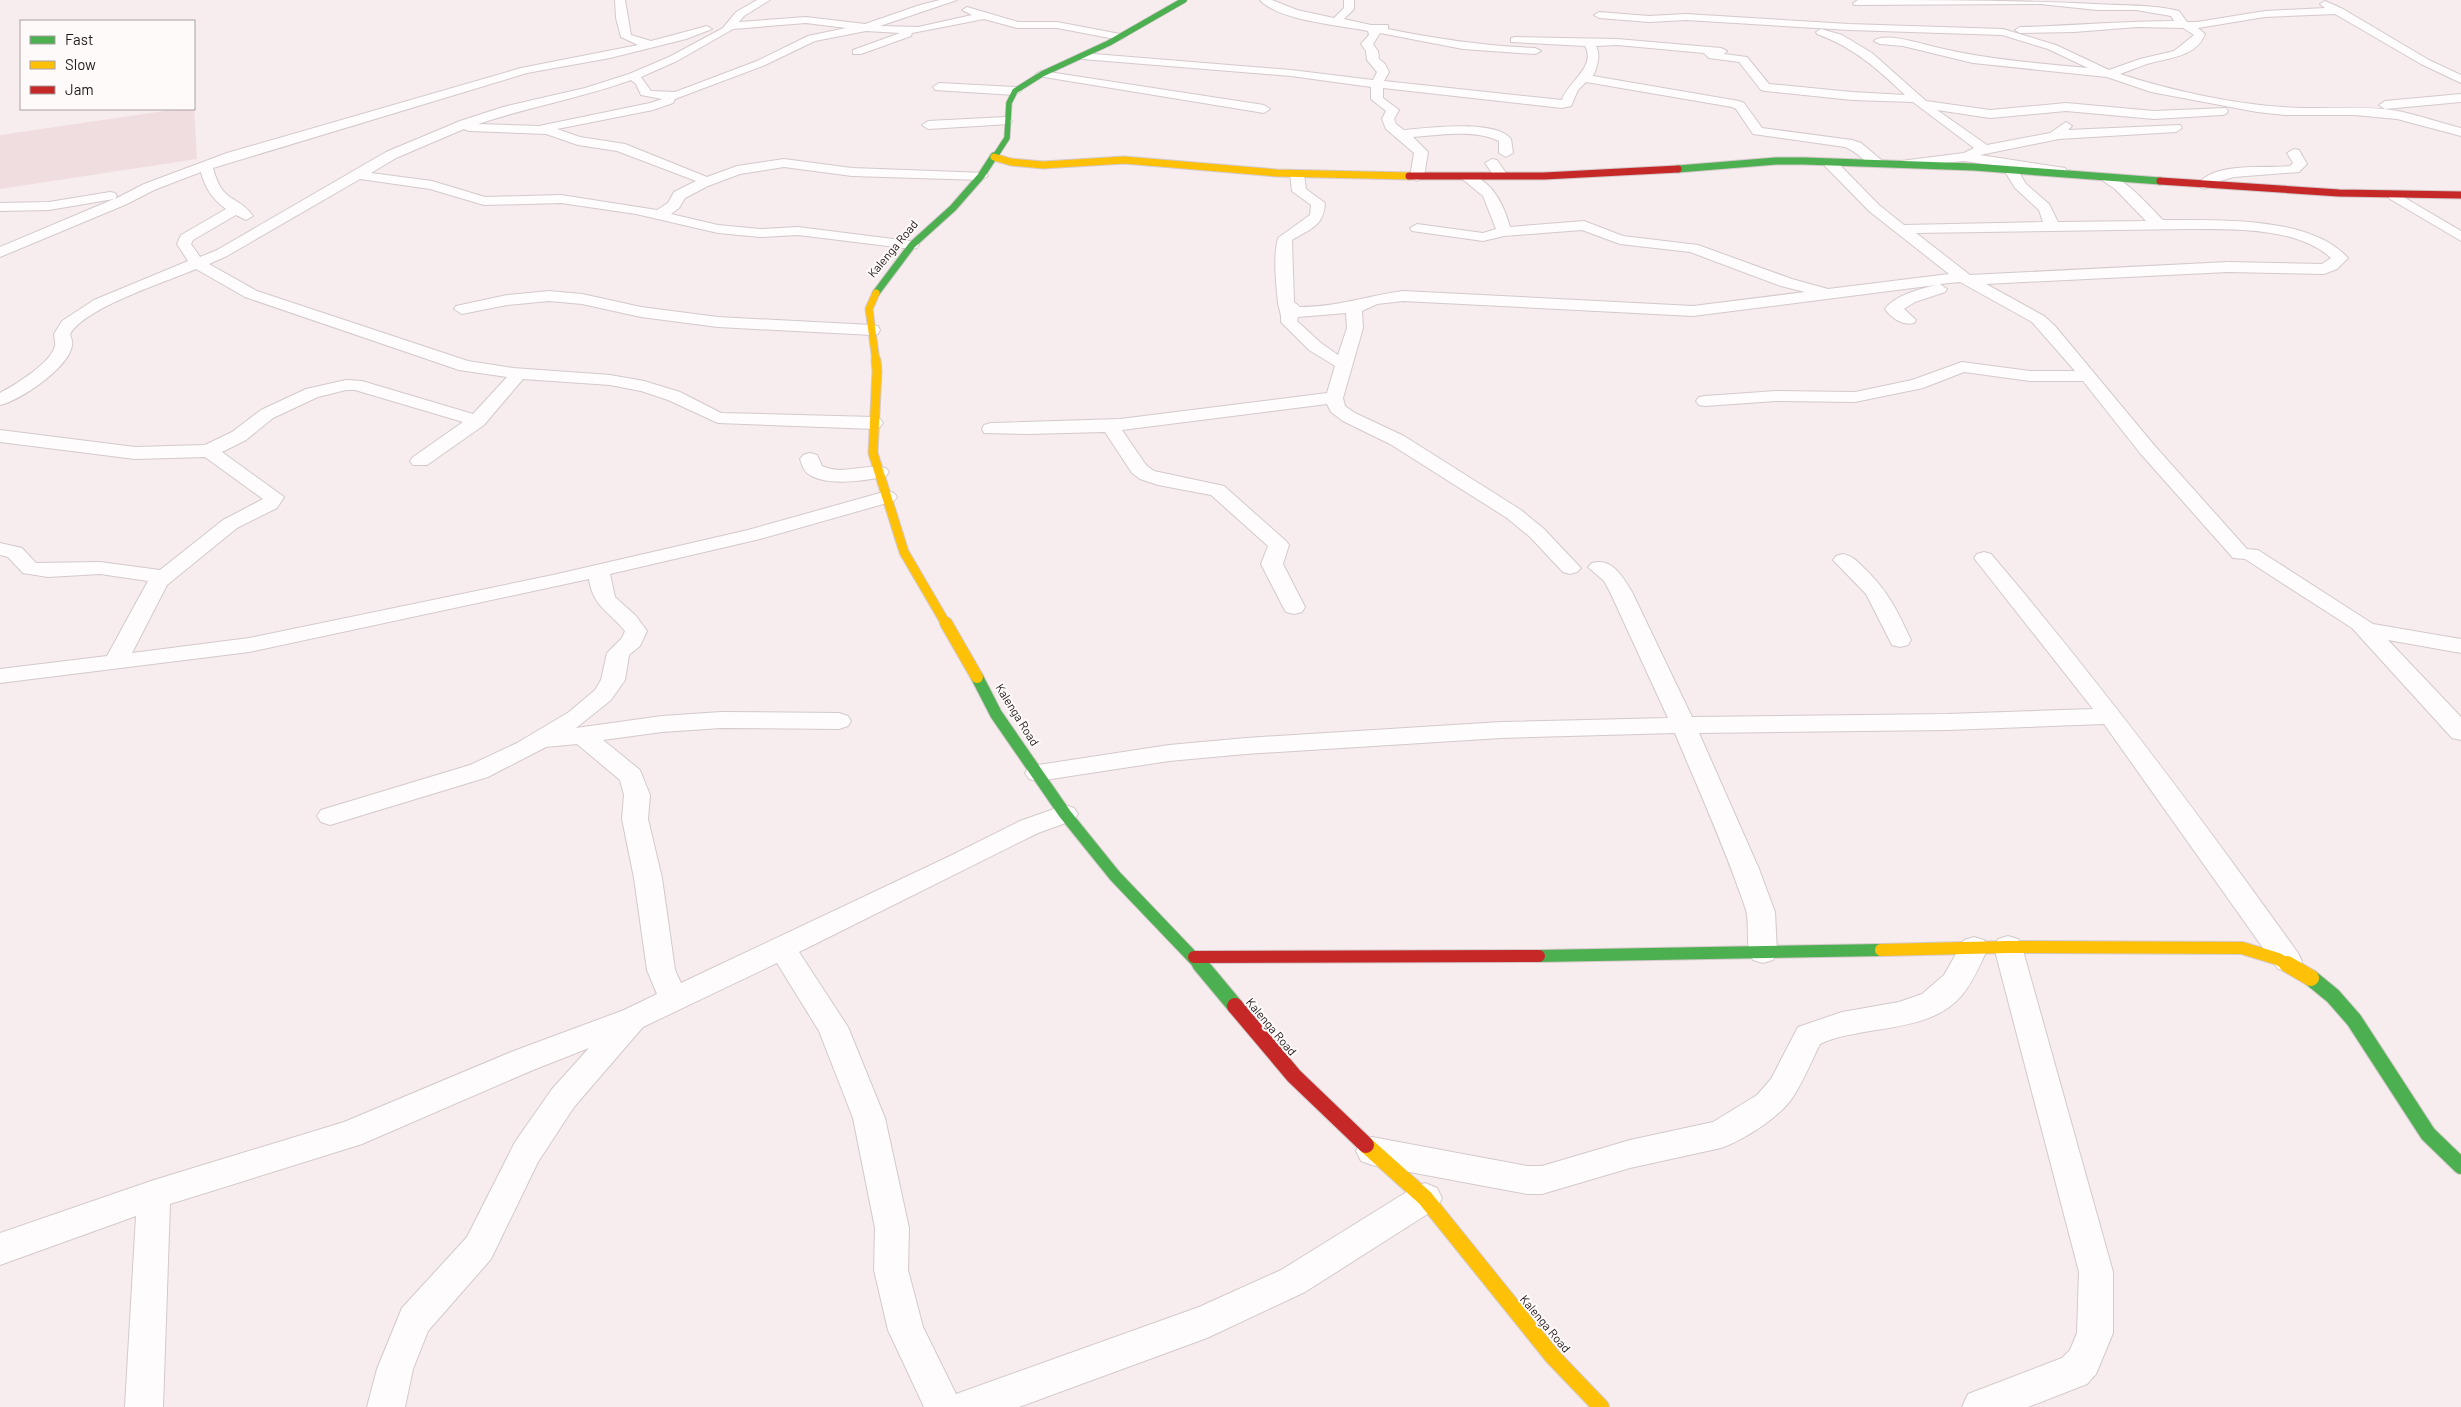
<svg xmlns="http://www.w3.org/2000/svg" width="2461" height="1407" viewBox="0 0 2461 1407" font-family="Barlow,sans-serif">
<rect width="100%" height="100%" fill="#f8edee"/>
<!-- built -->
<polygon fill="#f0dddf" points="194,106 197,159 0,189 0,135 178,109 194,109"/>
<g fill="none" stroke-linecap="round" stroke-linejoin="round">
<!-- street casing -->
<g stroke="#d4c9cb" stroke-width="2">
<g id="street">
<path d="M 615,0 L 625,0 L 631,35 L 651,41 L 707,26 L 712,29 L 686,39 L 610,58 L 527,73 L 213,168 C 223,205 236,193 253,216 L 246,220 L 236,215 L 193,240 L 191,244 L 200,257 L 217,250 L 386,152 L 460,121 L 503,107 L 585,88 L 629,74 L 669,57 L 723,28 L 736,12 L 757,0 L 770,0 L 744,16 L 739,22 L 806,17 L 865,24 L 920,5 L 940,0 L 957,0 L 880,26 L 918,27 L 972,15 L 962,10 L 967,7 L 1018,22 L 1057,22 L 1120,34 L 1125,37 L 1120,40 L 1057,28 L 1017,28 L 984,19 L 912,33 L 911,36 L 861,54 L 853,54 L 853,50 L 900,33 L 866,31 L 815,41 L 765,65 L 675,99 L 673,103 L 653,110 L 557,129 L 580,137 L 625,144 L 707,177 L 737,166 L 784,159 L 852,168 L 986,173 L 988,176 L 981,180 L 852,176 L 784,167 L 740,174 L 708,186 L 685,198 L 679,208 L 671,214 L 718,225 L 760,229 L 798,227 L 917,242 L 919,245 L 917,248 L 912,249 L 798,235 L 760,237 L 718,233 L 636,214 L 561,203 L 484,205 L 430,189 L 360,179 L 227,256 L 209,264 L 257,291 L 468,361 L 513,368 L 610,375 L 644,381 L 680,392 L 721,413 L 874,417 L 880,419 L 883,423 L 880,427 L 874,429 L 718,423 L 668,400 L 641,391 L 610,385 L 523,379 L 484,425 L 427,465 L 413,465 L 410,461 L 413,457 L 463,422 L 355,390 L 346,390 L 318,397 L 273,418 L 246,440 L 222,452 L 284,497 L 277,508 L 237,528 L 167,585 L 132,653 L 249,638 L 553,575 L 748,530 L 887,491 L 894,493 L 897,497 L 894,501 L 760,539 L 610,574 L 615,597 L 636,616 L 647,631 L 640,646 L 629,655 L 625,680 L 611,700 L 576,728 L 662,716 L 721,712 L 839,713 L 848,716 L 851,721 L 848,726 L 839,729 L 721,728 L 662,732 L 603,740 L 640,770 L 650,795 L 648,819 L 662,878 L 675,970 L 681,983 L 950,856 L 1020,821 L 1065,805 L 1074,808 L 1078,814 L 1074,820 L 1038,833 L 799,952 L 848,1027 L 885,1118 L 909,1228 L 908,1270 L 923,1327 L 956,1394 L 1199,1307 L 1281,1270 L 1413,1188 L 1425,1183 L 1437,1188 L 1442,1198 L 1437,1208 L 1305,1292 L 1207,1338 L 1019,1407 L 924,1407 L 888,1330 L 874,1270 L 875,1228 L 853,1118 L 819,1031 L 777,963 L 643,1027 L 574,1107 L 538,1162 L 491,1259 L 428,1331 L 413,1369 L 405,1407 L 367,1407 L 377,1369 L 402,1308 L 467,1237 L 515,1142 L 552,1089 L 589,1048 L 533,1070 L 362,1144 L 170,1204 L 163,1407 L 125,1407 L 136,1216 L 0,1265 L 0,1233 L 154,1180 L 344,1122 L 511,1052 L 624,1010 L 657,994 L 647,970 L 634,878 L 622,819 L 624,795 L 620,780 L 577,744 L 546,747 L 488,777 L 330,825 L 321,822 L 317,816 L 321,810 L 470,765 L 517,743 L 569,712 L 595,690 L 601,680 L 607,653 L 622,638 L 625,631 C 609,611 593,607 589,579 L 249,652 L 0,683 L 0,669 L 107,656 L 148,581 L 100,574 L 48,577 L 23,573 L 8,557 L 0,555 L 0,543 L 22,548 L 36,563 L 100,562 L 160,570 L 223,520 L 263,499 L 205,457 L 135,459 L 0,442 L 0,430 L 135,447 L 205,445 L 232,432 L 261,410 L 306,389 L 346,380 L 362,381 L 473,414 L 507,377 L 459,370 L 245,297 L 196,269 C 166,282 86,307 70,334 C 71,337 73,342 72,346 C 68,368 21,400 0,405 L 0,393 C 15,385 51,363 55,346 C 56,343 54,338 54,334 L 62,321 L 94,300 L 188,261 L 177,244 L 181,235 L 226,209 C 213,199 205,189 201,172 L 154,190 L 127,204 L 0,257 L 0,247 L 114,199 L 49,210 L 0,211 L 0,203 L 49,202 L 110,192 L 115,193 L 117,196 L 115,199 L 144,184 L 227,153 L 521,68 L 638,45 L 621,37 L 616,18 ZM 806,23 L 846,28 L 808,36 L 757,61 L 675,92 L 651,91 L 641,77 L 677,61 L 733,29 ZM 631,80 L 636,84 L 641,95 L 662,99 L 650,103 L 539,126 L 478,124 C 529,107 581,98 631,80 ZM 464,129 L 469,131 L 546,134 L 578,145 L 617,151 L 696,181 L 674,192 L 668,203 L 657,210 L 561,195 L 485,197 L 432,181 L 371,173 L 396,158 Z"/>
<path d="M 1260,0 L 1272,0 L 1297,10 L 1334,18 L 1344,8 L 1344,0 L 1354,0 L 1354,9 L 1344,19 L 1371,25 L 1388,25 L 1388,29 C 1437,39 1485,46 1535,48 L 1541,51 L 1535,54 L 1463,49 L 1380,33 L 1373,44 L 1378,51 L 1379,59 L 1385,64 L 1389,72 L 1384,81 L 1562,100 C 1567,82 1597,67 1585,46 L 1511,42 L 1511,38 L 1515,37 L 1617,39 L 1721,48 L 1727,51 L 1724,54 L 1747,57 L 1769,84 L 1852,92 L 1905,95 C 1878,69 1853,47 1817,34 L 1816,32 L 1821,29 L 1842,35 L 1872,53 L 1926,101 L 1990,110 L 2066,103 L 2154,111 L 2226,108 L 2228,111 L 2226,114 L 2222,115 L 2154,119 L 2066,111 L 1990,118 L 1937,110 L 1987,145 L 2050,133 L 2066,122 L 2072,126 L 2068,130 L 2180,125 L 2182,128 L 2176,132 L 2059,139 L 1980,155 L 2065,168 L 2067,171 L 2060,175 L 2017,169 L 2026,184 L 2049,204 L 2058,222 L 2146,221 L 2115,189 L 2099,178 L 2101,175 C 2120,170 2150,208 2163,220 C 2214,220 2307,216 2345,255 L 2348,258 L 2337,269 L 2324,274 L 2228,272 L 1986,284 L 2044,316 L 2055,326 L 2154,445 L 2247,549 L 2258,550 L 2373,624 L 2461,639 L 2461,653 L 2388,640 L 2461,717 L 2461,740 L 2452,738 L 2352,628 L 2245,559 L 2233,558 L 2140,453 L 2083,381 L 2030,381 L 1964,372 L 1923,388 L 1855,402 L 1776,401 L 1705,406 L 1699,405 L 1696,401 L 1699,397 L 1705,396 L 1776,391 L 1855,392 L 1912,380 L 1962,362 L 2030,371 L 2075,371 L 2032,322 L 1960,282 L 1940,284 L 1947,289 L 1945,292 L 1915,302 L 1904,309 L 1916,320 L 1914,323 C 1903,326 1891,318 1885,309 C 1895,295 1920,289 1936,285 L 1693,316 L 1403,301 L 1377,304 L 1362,311 L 1363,328 L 1343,398 L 1345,406 L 1355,413 L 1404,436 L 1521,510 L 1544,529 L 1577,564 L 1581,568 L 1577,572 L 1570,574 L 1563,572 L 1530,537 L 1507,518 L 1390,444 L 1343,421 L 1331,412 L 1327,404 L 1122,430 L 1146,465 L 1154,471 L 1224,486 L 1286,541 L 1289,545 L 1283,564 L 1305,607 L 1302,612 L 1294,614 L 1286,612 L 1283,607 L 1261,564 L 1268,546 L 1211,495 L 1158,485 L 1140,479 L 1132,473 L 1105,432 L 1028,434 L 984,433 L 982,429 L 984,425 L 991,423 L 1120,419 L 1327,393 L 1335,366 L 1309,350 L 1281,322 C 1282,314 1279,310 1278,303 C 1276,283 1273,258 1278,238 L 1310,215 L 1311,205 L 1292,191 L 1290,174 L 1297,170 L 1304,174 L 1306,189 L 1325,203 C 1324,226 1310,229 1292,240 L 1294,302 L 1300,307 C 1338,307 1366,296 1403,291 L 1693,306 L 1805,292 L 1781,286 L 1690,252 L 1620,244 L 1582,230 L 1504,236 L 1483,241 L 1412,231 L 1410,228 L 1417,224 L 1483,233 L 1496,229 L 1483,196 L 1461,178 L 1468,174 C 1492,180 1504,205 1510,227 L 1584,221 L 1623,236 L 1698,245 L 1792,279 L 1828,289 L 1949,274 L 1869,211 L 1825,166 L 1823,163 L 1825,160 L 1835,160 L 1879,205 L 1904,225 L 2043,222 L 2039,210 L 2015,188 L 2004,170 L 2006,167 L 1964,161 L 1901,167 L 1899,164 L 1901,161 L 1964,153 L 1974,148 L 1913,102 L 1852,100 L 1765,91 L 1761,90 L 1739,62 L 1709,58 L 1704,53 L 1617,45 L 1596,46 C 1601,54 1597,68 1593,76 L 1739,101 L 1744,103 L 1762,128 L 1852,140 L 1861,143 L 1885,163 L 1878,167 C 1865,164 1857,151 1845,147 L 1753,134 L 1736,109 L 1732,107 L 1586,82 L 1578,90 L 1571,106 L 1562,108 L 1383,88 L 1383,98 L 1399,110 L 1394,119 L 1396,124 L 1404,130 C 1428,128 1495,119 1511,139 L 1513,153 L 1506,157 L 1499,153 L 1499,141 C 1474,129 1440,135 1413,137 L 1428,152 L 1424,177 L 1417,181 L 1410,177 L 1414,153 L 1386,129 L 1382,119 L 1386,111 L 1371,99 L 1371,87 L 1291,76 L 1082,59 L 1076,56 L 1082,53 L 1291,70 L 1373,80 L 1377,72 L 1367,60 L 1366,51 L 1361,44 L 1369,35 L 1368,31 C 1340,25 1279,21 1260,0 ZM 2188,229 C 2232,229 2297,227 2331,258 L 2322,264 L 2228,262 L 1970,275 L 1916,233 ZM 1346,313 L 1347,328 L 1338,355 L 1321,343 L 1297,321 L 1298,317 Z"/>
<path d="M 1858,0 C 1937,0 2016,0 2095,4 C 2123,6 2151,4 2179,11 L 2187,22 L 2197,22 L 2265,11 L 2325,8 L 2320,4 L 2325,1 L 2343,9 L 2429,60 L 2461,75 L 2461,83 L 2421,64 L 2335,14 L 2265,17 L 2198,28 L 2205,34 C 2197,57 2167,58 2147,64 C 2138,67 2129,71 2120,74 C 2170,90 2232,104 2284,107 C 2322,110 2361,105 2398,111 C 2419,115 2440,123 2461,128 L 2461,136 L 2397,119 L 2354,115 L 2285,115 L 2257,112 L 2151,92 L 2107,77 L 1973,63 L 1903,46 L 1880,44 L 1874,41 C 1883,32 1919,43 1931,46 C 1982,59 2035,63 2088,68 L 2048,49 L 2002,35 L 1849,30 L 1686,20 L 1649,22 L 1599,18 L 1594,15 L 1599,12 L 1649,16 L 1686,14 L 1849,24 L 2003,29 L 2056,45 L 2109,70 L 2140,59 L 2174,51 L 2194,35 L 2183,28 L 2137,27 L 2074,32 L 2020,33 L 2015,30 L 2020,27 C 2071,26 2123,21 2174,21 L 2171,16 L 2136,10 L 2097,10 L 2040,4 L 1854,5 L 1853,3 Z"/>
<polygon points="1042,71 1264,105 1270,109 1264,113 1038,76 1036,74"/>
<polygon points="939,83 1015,87 1021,91 1015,95 935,90 933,87"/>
<polygon points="2461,94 2461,102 2385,109 2379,105 2385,101"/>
<polygon points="1006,117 1012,121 1010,124 928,129 922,125 928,121"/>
<path d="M 2294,149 L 2299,150 L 2307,164 L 2299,172 L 2234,177 L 2217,182 L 2204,189 L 2197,185 C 2215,161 2264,169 2290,166 L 2293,163 L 2287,153 Z"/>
<polygon points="1492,159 1497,160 1508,176 1506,179 1496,179 1485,163"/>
<polygon points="2395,192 2461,231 2461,241 2390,199 2388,196"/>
<polygon points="549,291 582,294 641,307 718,317 872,325 878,326 880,330 878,334 872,335 718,327 641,317 582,304 549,301 507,305 462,314 454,309 456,306 507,295"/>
<path d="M 810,453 L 817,455 L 822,466 C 843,476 865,463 886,468 L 889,472 L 886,476 C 866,481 824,487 807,473 C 803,470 802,464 800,459 L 803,455 Z"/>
<path d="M 1984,552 L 1991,554 C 2100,682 2200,816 2298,953 L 2302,961 L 2298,969 L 2288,972 L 2278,969 L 2104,724 L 1948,730 L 1699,733 L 1759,869 L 1775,912 L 1777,952 L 1773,960 L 1763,963 L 1753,960 C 1744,944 1751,924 1745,907 C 1725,848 1699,791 1675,733 L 1501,738 L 1246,754 L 1169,761 L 1038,781 L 1029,779 L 1025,773 L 1029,767 L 1038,765 L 1169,745 L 1246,738 L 1501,722 L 1668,718 L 1610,592 L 1604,581 L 1588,567 L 1592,563 C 1612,557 1623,577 1632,592 L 1692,717 L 1948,714 L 2093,709 L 1974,558 L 1977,554 Z"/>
<path d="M 1843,554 C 1853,556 1858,562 1865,569 C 1888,591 1898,612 1911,640 L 1908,645 L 1900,647 L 1892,645 L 1866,594 L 1833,560 L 1836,556 Z"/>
<polygon points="2008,936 2018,939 2022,947 2113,1272 2113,1333 2096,1374 2087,1384 2028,1407 1962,1407 1968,1394 2062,1358 2070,1350 2077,1333 2079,1272 1994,947 1998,939"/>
<path d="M 1974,937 L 1984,940 L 1988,948 C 1980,964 1974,981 1962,995 C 1929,1035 1863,1024 1820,1044 C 1811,1062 1804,1080 1793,1097 C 1780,1117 1744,1140 1721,1148 L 1630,1168 L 1542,1194 L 1527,1194 L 1372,1165 L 1361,1161 L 1356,1151 L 1361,1141 L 1372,1137 L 1527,1166 L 1542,1166 L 1630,1140 L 1713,1122 L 1757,1095 L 1771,1079 L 1798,1027 L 1842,1012 L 1899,1002 L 1922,994 L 1944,975 L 1964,940 Z"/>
</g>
</g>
<!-- fast-far3 casing -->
<g stroke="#d4c9cb" stroke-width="7">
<polyline id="fast-far3" points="994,158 1007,138 1009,103 1015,91 1042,74 1109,43 1184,0"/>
</g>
<!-- fast-far2 casing -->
<g stroke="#d4c9cb" stroke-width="9">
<g id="fast-far2">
<polyline points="1678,169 1776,161 1804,161 1974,167 2160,181"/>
<polyline points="876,293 912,245 953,208 981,176 994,156"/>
</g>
</g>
<!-- fast-far1 casing -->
<g stroke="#d4c9cb" stroke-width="14">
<g id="fast-far1">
<polyline points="977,677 996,714 1065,814 1115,876 1201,966"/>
<polyline points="1539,956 1881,950"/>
</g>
</g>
<!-- fast casing -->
<g stroke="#d4c9cb" stroke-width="18">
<g id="fast">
<polyline points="1200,964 1235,1006"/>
<polyline points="2311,978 2333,996 2354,1020 2428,1134 2461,1166"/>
</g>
</g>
<!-- slow-far4 casing -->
<g stroke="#d4c9cb" stroke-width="7">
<polyline id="slow-far4" points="994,157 996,158"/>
</g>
<!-- slow-far3 casing -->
<g stroke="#d4c9cb" stroke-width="9">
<g id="slow-far3">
<polyline points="994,157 1011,162 1043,165 1124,160 1277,173 1409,176"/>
<polyline points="876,361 869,309 876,293"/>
</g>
</g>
<!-- slow-far2 casing -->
<g stroke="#d4c9cb" stroke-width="11">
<polyline id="slow-far2" points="876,360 877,371 873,453 904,552 946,624"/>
</g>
<!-- slow-far1 casing -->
<g stroke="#d4c9cb" stroke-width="14">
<g id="slow-far1">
<polyline points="946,623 977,677"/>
<polyline points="1881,950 2008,947 2242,948 2278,959 2290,966"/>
</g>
</g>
<!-- slow casing -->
<g stroke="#d4c9cb" stroke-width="18">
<g id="slow">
<polyline points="2287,964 2311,978"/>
<polyline points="1366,1145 1425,1198 1553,1357 1601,1407"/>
</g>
</g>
<!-- jam-far2 casing -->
<g stroke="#d4c9cb" stroke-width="9">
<g id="jam-far2">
<polyline points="1409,176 1544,176 1678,169"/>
<polyline points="2160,181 2339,193 2461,195"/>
</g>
</g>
<!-- jam-far1 casing -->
<g stroke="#d4c9cb" stroke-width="14">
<polyline id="jam-far1" points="1194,957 1539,956"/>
</g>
<!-- jam casing -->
<g stroke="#d4c9cb" stroke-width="18">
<polyline id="jam" points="1235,1006 1294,1076 1366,1145"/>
</g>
<!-- street -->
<use href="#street" fill="#fefcfc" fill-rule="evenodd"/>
<!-- fast-far3 -->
<use href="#fast-far3" stroke="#4caf50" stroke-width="5.5"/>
<!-- fast-far2 -->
<use href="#fast-far2" stroke="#4caf50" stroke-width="7"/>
<!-- fast-far1 -->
<use href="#fast-far1" stroke="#4caf50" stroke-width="12"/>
<!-- fast -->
<use href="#fast" stroke="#4caf50" stroke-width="16"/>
<!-- slow-far4 -->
<use href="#slow-far4" stroke="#ffc107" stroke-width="5.5"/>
<!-- slow-far3 -->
<use href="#slow-far3" stroke="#ffc107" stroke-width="7"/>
<!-- slow-far2 -->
<use href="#slow-far2" stroke="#ffc107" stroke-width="9"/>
<!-- slow-far1 -->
<use href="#slow-far1" stroke="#ffc107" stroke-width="12"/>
<!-- slow -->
<use href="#slow" stroke="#ffc107" stroke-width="16"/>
<!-- jam-far2 -->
<use href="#jam-far2" stroke="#c62828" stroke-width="7"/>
<!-- jam-far1 -->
<use href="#jam-far1" stroke="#c62828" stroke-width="12"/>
<!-- jam -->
<use href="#jam" stroke="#c62828" stroke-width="16"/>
</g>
<g text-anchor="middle" stroke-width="4" stroke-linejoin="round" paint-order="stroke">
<!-- street labels -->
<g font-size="12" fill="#22191a" stroke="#fffafa">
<text transform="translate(893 249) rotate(-50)" y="4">Kalenga Road</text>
<text transform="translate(1017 715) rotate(58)" y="4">Kalenga Road</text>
<text transform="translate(1271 1027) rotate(50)" y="4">Kalenga Road</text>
<text transform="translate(1545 1324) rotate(50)" y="4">Kalenga Road</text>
</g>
</g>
<!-- legend -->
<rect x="20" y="20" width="175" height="90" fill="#fffafa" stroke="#a7a0a0"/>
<rect x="30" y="36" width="25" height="8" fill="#4caf50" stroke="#a7a0a0"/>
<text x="65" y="45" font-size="15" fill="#22191a">Fast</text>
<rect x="30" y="61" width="25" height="8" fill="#ffc107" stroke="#a7a0a0"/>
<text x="65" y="70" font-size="15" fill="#22191a">Slow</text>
<rect x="30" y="86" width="25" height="8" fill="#c62828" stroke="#a7a0a0"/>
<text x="65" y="95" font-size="15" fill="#22191a">Jam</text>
</svg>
